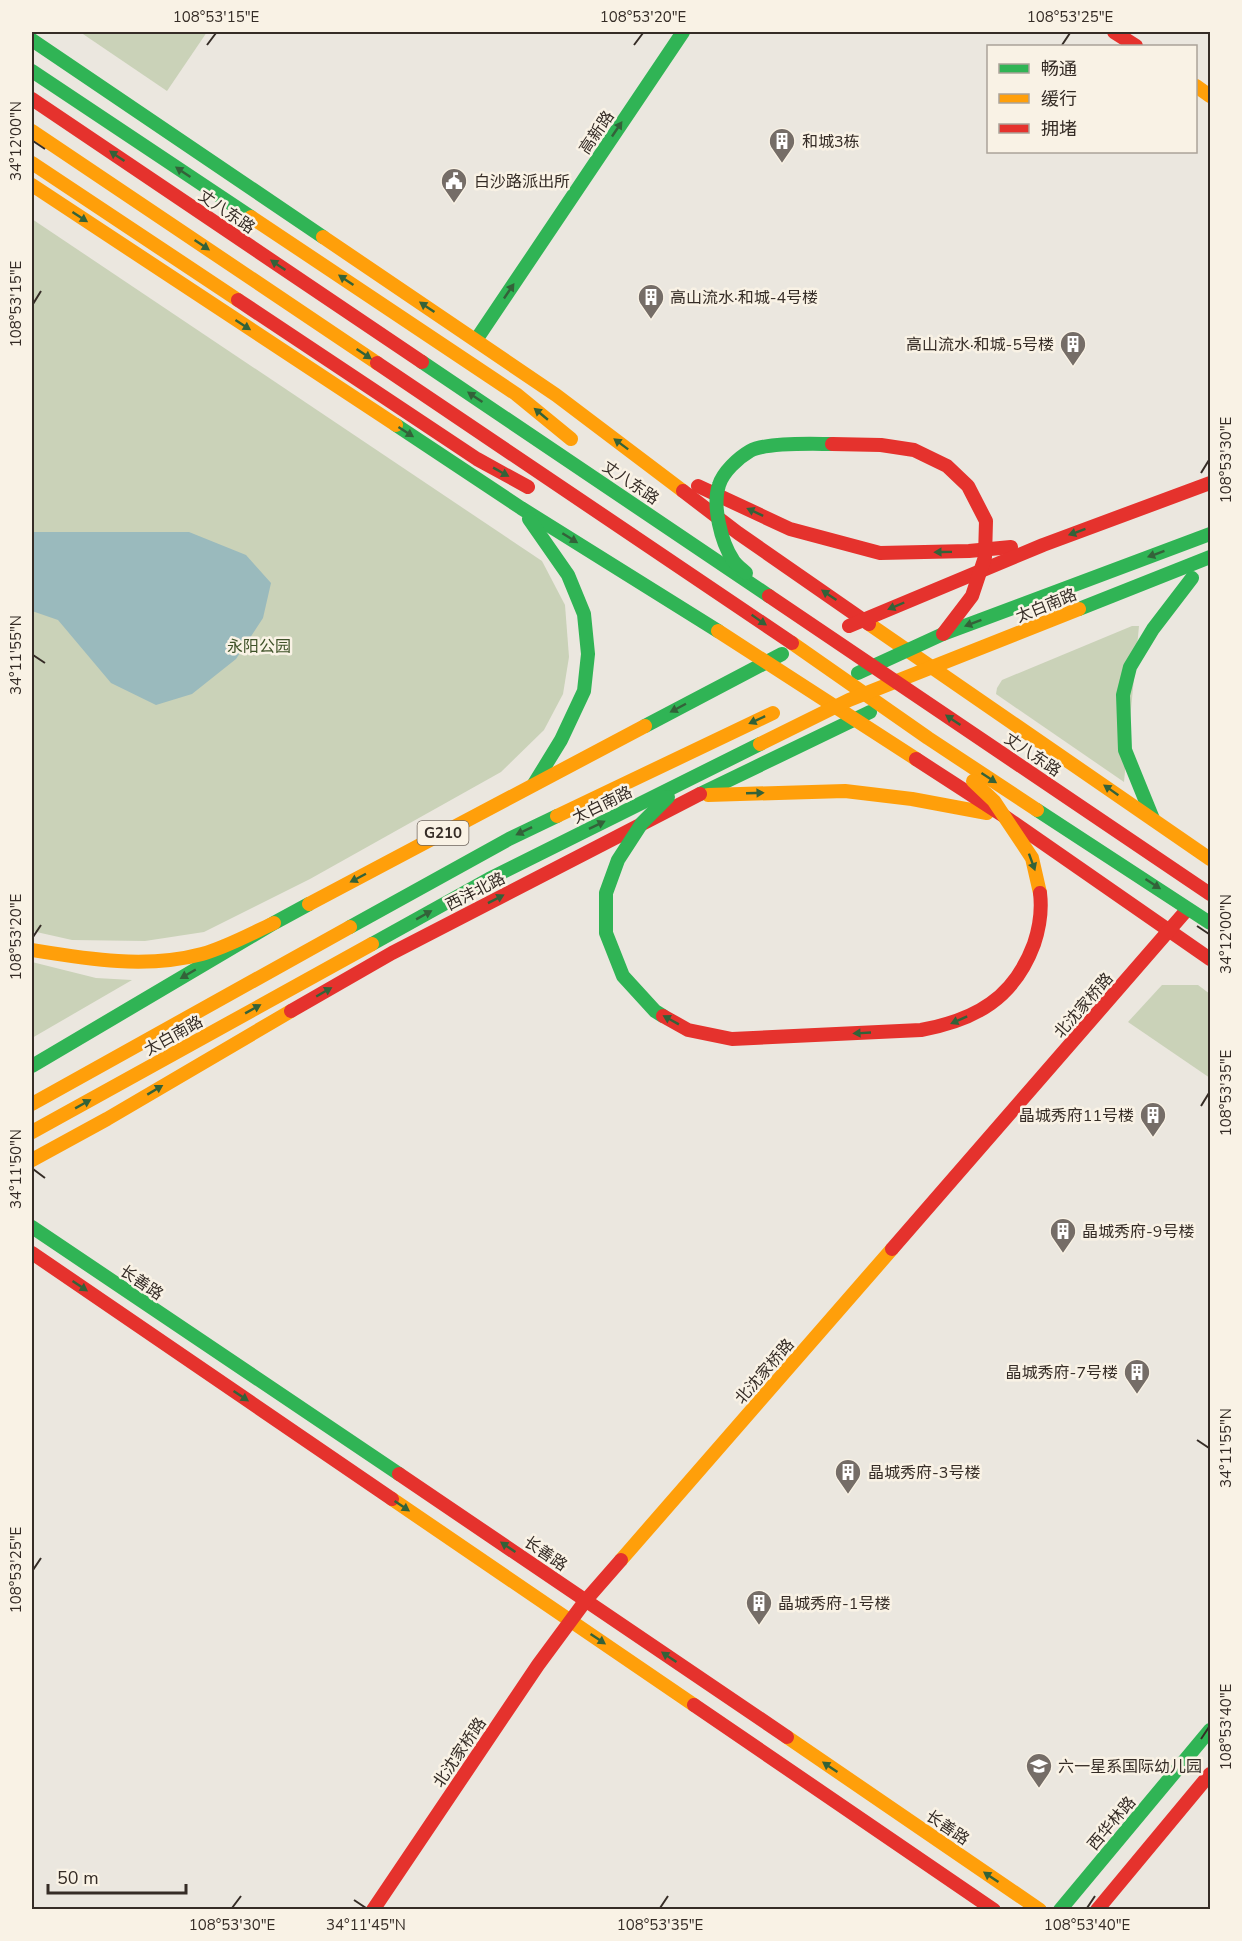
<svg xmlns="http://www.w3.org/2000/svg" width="1242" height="1941" viewBox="0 0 1242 1941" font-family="'Nunito Sans','Noto Sans SC',sans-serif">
<rect width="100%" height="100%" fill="#ebe7df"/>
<!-- green -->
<g fill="#cad2b8">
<polygon points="80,32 207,32 167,91"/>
<polygon points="32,219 542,561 565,605 569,657 563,694 544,730 501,772 310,879 204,932 145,941 72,940 32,931"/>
<polygon points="1132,626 1139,626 1124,782 996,694 997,688 1002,680"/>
<polygon points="32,962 96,978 132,980 32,1038"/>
<polygon points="1162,985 1198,985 1210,994 1210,1078 1128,1022"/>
</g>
<!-- water -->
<polygon fill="#9ababd" points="32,532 189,532 246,555 271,583 263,618 236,659 192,694 156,705 111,683 58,620 32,611"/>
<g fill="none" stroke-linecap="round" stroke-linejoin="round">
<!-- fast -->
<g stroke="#30b455" stroke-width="14">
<polyline points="32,40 323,237"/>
<polyline points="476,340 683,32"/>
<polyline points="396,425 521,508 718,631"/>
<polyline points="529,519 568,575 584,614 588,654 584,691 561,740 534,784"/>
<polyline points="645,726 782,654"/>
<polyline points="700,794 870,712"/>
<polyline points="1153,819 1125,750 1123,695 1130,667 1153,629 1192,578"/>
<polyline points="32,1066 274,923 309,904"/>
<polyline points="32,1227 399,1474"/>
<polyline points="1060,1910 1210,1730"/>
</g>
<!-- slow -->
<g stroke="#ff9f0a" stroke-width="14">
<polyline points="1196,86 1210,96"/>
<polyline points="32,185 396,425"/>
<polyline points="323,237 556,395 683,491"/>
<polyline points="869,624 1210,859"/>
<polyline points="718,631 916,759"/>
<polyline points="708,795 845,791 912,799 987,813"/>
<polyline points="309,904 645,726"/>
<path d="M 32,950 C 87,959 146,969 202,954 C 227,947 250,934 274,923"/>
<polyline points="32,1160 107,1119 291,1011"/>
<polyline points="392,1499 694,1705"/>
<polyline points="621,1560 892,1249"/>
<polyline points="787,1737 1040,1910"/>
</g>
<!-- jam -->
<g stroke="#e5322d" stroke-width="14">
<polyline points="1114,32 1136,46"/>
<polyline points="698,486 790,529 880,553 969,551 1011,547"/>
<polyline points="683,491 738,533 869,624"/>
<polyline points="849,626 1043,545 1210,483"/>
<polyline points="916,759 1004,816 1210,959"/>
<polyline points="291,1011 392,953 700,794"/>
<polyline points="892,1249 1185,912"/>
<polyline points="32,1253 392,1499"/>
<polyline points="399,1474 787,1737"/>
<polyline points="694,1705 994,1910"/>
<polyline points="373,1910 538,1665 586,1600 621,1560"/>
<polyline points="1097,1910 1210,1774"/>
</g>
<!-- fast-bridge -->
<g stroke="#30b455" stroke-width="14">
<polyline points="32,71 251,217"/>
<polyline points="422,362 769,596"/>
<path d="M 746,573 C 742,569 736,565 733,560 C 721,542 712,505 719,485 C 723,472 738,458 750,451 C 766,442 813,444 832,444"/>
<polyline points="1079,609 1210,557"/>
<polyline points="858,673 943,634 1210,534"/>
<polyline points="1037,810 1210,923"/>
<polyline points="350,927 509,839 557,816"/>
<polyline points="372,944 489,879 760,744"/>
<polyline points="663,1016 655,1011 623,976 606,933 606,893 618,860 642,823 668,797"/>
</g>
<!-- slow-bridge -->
<g stroke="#ff9f0a" stroke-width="14">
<polyline points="32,131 377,363"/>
<polyline points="32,163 238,300"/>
<polyline points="251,217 516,394 571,439"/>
<polyline points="792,643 928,738 1037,810"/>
<polyline points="760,744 849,700 1079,609"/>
<polyline points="973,781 994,801 1032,858 1040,893"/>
<polyline points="557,816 773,713"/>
<polyline points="32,1104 350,927"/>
<polyline points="32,1132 372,944"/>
</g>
<!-- jam-bridge -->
<g stroke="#e5322d" stroke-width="14">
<polyline points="32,99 422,362"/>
<polyline points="238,300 477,459 528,487"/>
<polyline points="377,363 792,643"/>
<polyline points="832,444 881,445 914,450 947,466 968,486 986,521 985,557 972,596 943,634"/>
<polyline points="769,596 1210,894"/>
<path d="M 663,1016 L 688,1030 L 732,1039 L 921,1030 C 976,1020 1014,998 1034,944 C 1039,929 1042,909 1040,893"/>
</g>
</g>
<!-- one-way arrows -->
<defs><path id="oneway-solid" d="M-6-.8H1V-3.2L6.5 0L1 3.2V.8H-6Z" transform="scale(1.5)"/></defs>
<g fill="#336239">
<use href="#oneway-solid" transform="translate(617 129) rotate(-56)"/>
<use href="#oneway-solid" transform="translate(117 156) rotate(-146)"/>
<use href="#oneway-solid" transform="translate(183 172) rotate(-146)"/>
<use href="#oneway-solid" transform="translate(80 217) rotate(33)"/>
<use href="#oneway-solid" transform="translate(202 245) rotate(34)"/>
<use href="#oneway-solid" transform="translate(278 265) rotate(-146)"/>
<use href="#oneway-solid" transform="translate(346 280) rotate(-146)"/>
<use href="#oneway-solid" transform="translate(509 291) rotate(-56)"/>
<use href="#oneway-solid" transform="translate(427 307) rotate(-146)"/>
<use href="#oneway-solid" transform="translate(243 325) rotate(33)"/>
<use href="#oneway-solid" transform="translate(364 354) rotate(34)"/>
<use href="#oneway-solid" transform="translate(475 397) rotate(-146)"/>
<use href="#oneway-solid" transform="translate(541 414) rotate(-140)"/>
<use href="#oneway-solid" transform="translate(406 432) rotate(33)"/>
<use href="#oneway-solid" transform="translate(621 444) rotate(-143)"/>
<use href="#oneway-solid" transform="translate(501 472) rotate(29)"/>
<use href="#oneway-solid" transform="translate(755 512) rotate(-155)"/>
<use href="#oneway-solid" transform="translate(1077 532) rotate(160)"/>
<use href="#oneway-solid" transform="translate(570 538) rotate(32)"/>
<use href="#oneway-solid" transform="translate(943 552) rotate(179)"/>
<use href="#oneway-solid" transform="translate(1156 554) rotate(160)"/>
<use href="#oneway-solid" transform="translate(829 595) rotate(-146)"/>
<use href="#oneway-solid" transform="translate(896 606) rotate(157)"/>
<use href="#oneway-solid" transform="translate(759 620) rotate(35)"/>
<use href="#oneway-solid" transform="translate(973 623) rotate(159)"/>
<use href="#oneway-solid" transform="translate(678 708) rotate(152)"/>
<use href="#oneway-solid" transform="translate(757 720) rotate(155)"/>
<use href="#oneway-solid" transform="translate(953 720) rotate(-146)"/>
<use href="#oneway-solid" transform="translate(989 778) rotate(33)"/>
<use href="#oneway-solid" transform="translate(1111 790) rotate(-145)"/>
<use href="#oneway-solid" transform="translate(755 793) rotate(-2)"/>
<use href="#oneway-solid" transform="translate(597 825) rotate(-26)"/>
<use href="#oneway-solid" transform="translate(524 831) rotate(154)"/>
<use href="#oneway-solid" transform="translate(1032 862) rotate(70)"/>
<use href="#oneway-solid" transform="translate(358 878) rotate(152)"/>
<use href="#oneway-solid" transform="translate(1153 884) rotate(33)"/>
<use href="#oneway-solid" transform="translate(496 899) rotate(-27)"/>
<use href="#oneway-solid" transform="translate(424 915) rotate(-29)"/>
<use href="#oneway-solid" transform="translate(188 974) rotate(150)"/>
<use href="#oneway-solid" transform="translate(324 992) rotate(-30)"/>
<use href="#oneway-solid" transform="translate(253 1009) rotate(-29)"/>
<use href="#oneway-solid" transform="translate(671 1020) rotate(-151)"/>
<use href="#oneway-solid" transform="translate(959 1020) rotate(156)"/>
<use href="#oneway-solid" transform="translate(862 1033) rotate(177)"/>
<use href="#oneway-solid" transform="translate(155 1090) rotate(-31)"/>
<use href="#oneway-solid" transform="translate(83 1104) rotate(-29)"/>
<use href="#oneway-solid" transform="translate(80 1286) rotate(34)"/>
<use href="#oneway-solid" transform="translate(241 1396) rotate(34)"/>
<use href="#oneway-solid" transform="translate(402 1506) rotate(34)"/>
<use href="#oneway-solid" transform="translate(508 1547) rotate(-146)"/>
<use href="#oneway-solid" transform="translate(598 1639) rotate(34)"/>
<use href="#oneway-solid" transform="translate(669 1657) rotate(-146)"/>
<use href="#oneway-solid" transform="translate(830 1767) rotate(-146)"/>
<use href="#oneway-solid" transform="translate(991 1877) rotate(-146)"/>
</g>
<!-- ticks -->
<path fill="none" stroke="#352c26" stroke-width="2" d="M 207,45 L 216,33M 634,45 L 643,33M 1062,45 L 1070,33M 33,141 L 45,149M 33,304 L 41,291M 1201,473 L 1209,460M 33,655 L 45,663M 1197,926 L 1209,934M 33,937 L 41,925M 1201,1106 L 1209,1093M 33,1169 L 45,1178M 1197,1440 L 1209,1448M 33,1570 L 41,1558M 1201,1739 L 1209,1727M 354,1900 L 366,1908M 232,1908 L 241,1896M 660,1908 L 668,1896M 1087,1908 L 1095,1896"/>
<!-- icons -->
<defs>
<g id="building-pin" transform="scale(1.35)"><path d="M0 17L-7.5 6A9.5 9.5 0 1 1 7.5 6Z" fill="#756d67" stroke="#f9f2e5"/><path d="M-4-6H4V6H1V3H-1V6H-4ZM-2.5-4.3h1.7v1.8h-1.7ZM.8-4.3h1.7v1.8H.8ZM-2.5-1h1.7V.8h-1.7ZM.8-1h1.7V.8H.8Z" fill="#fff"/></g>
<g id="civic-pin" transform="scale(1.35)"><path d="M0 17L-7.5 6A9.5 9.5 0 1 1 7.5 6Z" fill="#756d67" stroke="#f9f2e5"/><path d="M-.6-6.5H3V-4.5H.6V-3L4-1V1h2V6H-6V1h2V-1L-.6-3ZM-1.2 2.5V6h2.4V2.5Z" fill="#fff"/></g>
<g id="school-pin" transform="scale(1.35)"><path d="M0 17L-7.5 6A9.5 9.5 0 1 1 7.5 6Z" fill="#756d67" stroke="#f9f2e5"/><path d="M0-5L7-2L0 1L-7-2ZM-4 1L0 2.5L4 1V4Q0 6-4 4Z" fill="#fff"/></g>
</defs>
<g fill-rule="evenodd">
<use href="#building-pin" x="782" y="141"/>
<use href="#civic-pin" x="454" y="181"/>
<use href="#building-pin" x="651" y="297"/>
<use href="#building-pin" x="1073" y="344"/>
<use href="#building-pin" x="1153" y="1115"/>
<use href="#building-pin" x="1063" y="1231"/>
<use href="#building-pin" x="1137" y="1372"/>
<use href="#building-pin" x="848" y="1472"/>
<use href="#building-pin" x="759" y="1603"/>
<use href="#school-pin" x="1039" y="1766"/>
</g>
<g text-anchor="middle" stroke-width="5" stroke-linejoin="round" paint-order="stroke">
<!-- shield labels -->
<rect fill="#f9f2e5" stroke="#70675f" stroke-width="1.5" x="417.5" y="821" width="51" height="24" rx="4.5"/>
<g font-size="15" font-weight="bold" fill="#352c26">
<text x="443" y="838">G210</text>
</g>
<!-- street labels -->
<g font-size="16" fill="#352c26" stroke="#f9f2e5">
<text transform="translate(596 132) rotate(-56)" y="6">高新路</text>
<text transform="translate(227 211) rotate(34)" y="6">丈八东路</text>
<text transform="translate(631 482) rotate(34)" y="6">丈八东路</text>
<text transform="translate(1046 605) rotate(-22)" y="6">太白南路</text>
<text transform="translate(1033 754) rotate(34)" y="6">丈八东路</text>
<text transform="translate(602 804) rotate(-26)" y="6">太白南路</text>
<text transform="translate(475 891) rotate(-27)" y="6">西沣北路</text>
<text transform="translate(1083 1005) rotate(-49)" y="6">北沈家桥路</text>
<text transform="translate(173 1035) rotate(-29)" y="6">太白南路</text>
<text transform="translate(142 1282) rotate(34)" y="6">长善路</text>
<text transform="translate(764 1371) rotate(-49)" y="6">北沈家桥路</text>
<text transform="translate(546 1553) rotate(34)" y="6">长善路</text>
<text transform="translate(459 1752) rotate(-56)" y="6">北沈家桥路</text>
<text transform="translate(1111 1823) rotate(-50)" y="6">西华林路</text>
<text transform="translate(948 1827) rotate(34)" y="6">长善路</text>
</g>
<!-- poi labels -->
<g font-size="16" fill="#352c26" stroke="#f9f2e5" text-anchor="start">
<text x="802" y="147">和城3栋</text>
<text x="474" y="187">白沙路派出所</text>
<text x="670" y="303">高山流水·和城-4号楼</text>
<text x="1054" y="350" text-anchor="end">高山流水·和城-5号楼</text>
<text x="1134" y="1121" text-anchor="end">晶城秀府11号楼</text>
<text x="1082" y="1237">晶城秀府-9号楼</text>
<text x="1118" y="1378" text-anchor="end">晶城秀府-7号楼</text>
<text x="868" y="1478">晶城秀府-3号楼</text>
<text x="778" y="1609">晶城秀府-1号楼</text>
<text x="1058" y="1772">六一星系国际幼儿园</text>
</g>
<!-- park labels -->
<g font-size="16" fill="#40532a" stroke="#f9f2e5">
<text x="259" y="652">永阳公园</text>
</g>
</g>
<!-- border -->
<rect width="1242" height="1941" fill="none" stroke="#f9f2e5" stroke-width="66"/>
<!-- legend -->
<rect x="987" y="45" width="210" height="108" fill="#f9f2e5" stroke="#aba399" stroke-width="1.5"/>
<rect x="999" y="64" width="30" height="9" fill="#30b455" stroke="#aba399" stroke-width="1.5"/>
<text x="1041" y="75" font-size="18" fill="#352c26">畅通</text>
<rect x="999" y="94" width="30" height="9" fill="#ff9f0a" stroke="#aba399" stroke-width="1.5"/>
<text x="1041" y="105" font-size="18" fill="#352c26">缓行</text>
<rect x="999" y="124" width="30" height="9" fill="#e5322d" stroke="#aba399" stroke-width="1.5"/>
<text x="1041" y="135" font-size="18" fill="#352c26">拥堵</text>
<!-- scale -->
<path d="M48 1884v9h138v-9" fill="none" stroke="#352c26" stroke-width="3"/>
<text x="57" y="1884" font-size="18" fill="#352c26" stroke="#f9f2e5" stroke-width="4.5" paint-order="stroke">50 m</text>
<rect x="33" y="33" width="1176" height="1875" fill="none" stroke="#352c26" stroke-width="2"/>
<g font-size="15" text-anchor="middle" fill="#352c26">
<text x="216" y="22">108°53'15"E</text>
<text x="643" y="22">108°53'20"E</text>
<text x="1070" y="22">108°53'25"E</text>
<text transform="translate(16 141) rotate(-90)" y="5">34°12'00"N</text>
<text transform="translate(16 304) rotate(-90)" y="5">108°53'15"E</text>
<text transform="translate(1226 460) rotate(-90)" y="5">108°53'30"E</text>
<text transform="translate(16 655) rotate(-90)" y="5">34°11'55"N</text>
<text transform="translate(1226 934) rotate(-90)" y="5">34°12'00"N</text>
<text transform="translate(16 937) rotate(-90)" y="5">108°53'20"E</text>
<text transform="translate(1226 1093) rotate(-90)" y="5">108°53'35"E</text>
<text transform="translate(16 1169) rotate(-90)" y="5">34°11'50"N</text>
<text transform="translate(1226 1448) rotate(-90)" y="5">34°11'55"N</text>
<text transform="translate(16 1570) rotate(-90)" y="5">108°53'25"E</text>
<text transform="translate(1226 1727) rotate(-90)" y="5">108°53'40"E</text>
<text x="232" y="1930">108°53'30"E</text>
<text x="366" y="1930">34°11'45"N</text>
<text x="660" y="1930">108°53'35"E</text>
<text x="1087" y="1930">108°53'40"E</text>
</g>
</svg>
